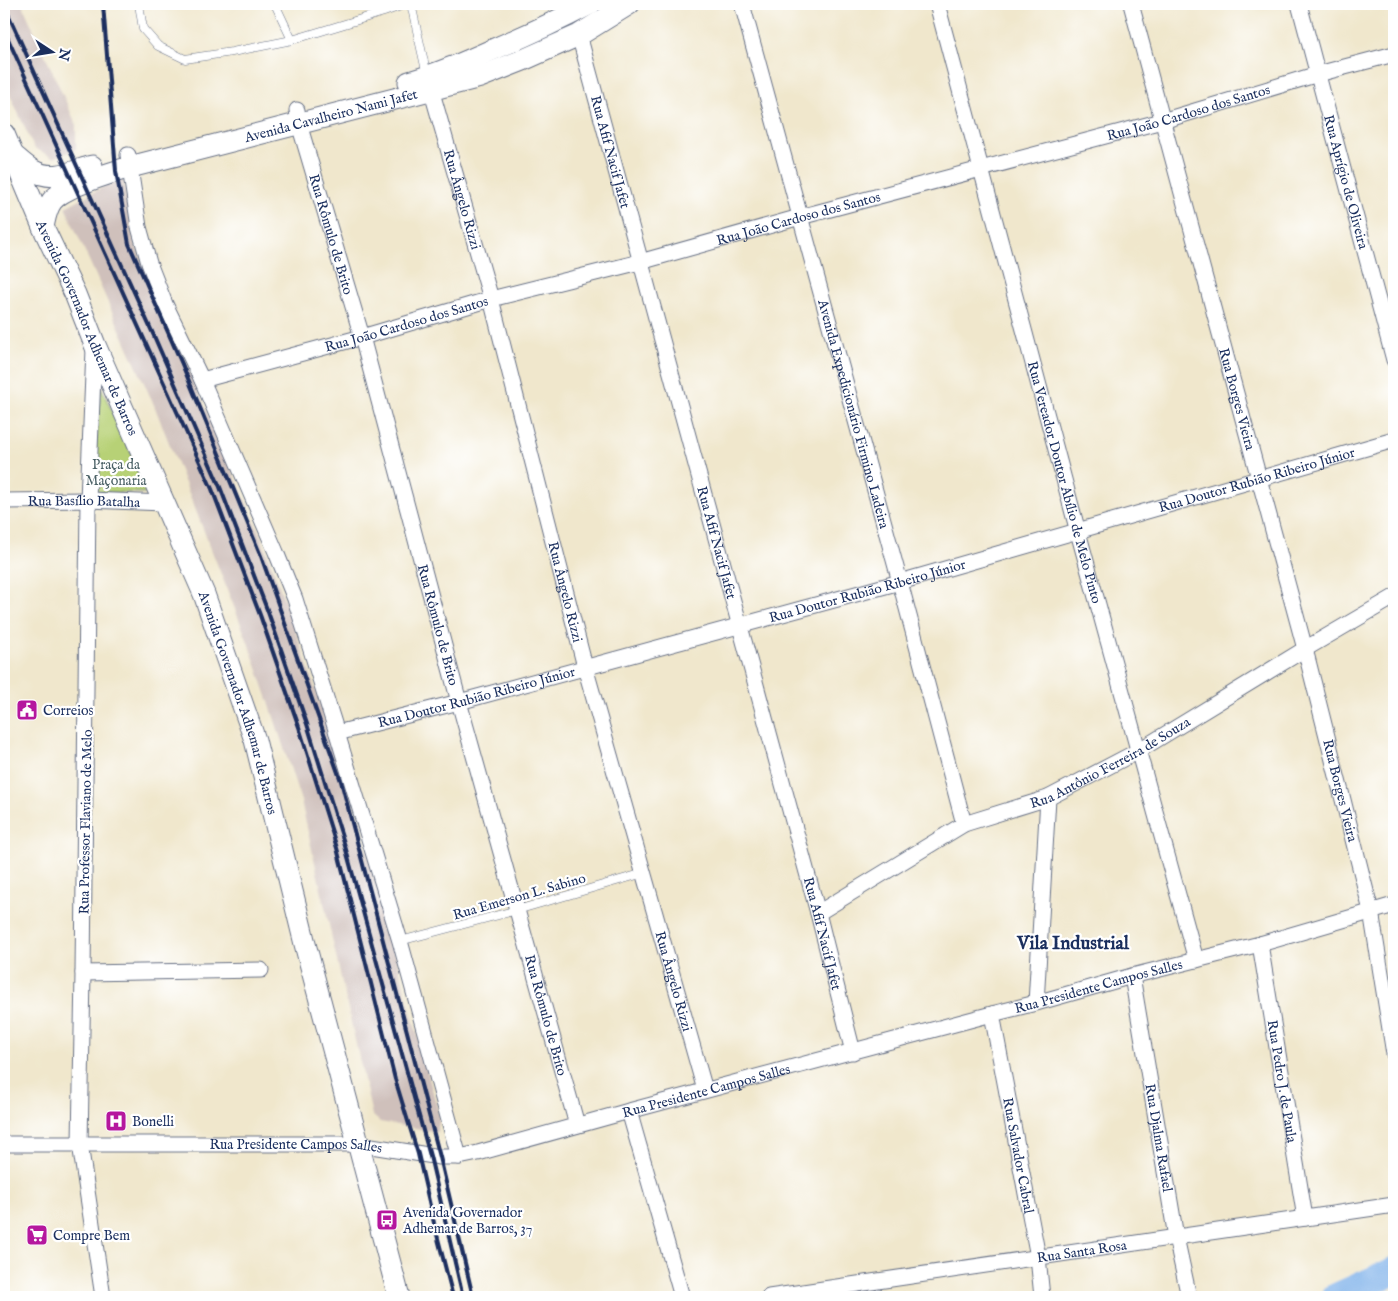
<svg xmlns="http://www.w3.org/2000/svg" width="1398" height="1301" viewBox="0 0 1398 1301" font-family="'IM FELL English',serif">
<rect width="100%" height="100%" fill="#fff"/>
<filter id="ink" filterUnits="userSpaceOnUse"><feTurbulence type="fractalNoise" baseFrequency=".02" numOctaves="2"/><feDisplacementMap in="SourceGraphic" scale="10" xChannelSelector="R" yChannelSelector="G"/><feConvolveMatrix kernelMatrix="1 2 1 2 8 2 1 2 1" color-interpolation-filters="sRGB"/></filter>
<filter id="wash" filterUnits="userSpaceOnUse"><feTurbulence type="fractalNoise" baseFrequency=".0096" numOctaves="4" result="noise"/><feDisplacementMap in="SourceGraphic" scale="20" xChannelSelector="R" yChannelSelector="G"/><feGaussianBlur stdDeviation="1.12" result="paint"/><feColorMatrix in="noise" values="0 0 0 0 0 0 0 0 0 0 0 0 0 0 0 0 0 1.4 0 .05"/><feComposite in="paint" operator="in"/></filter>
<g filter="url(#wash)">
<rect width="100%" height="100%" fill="#f0e7cc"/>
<!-- industrial -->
<g fill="#cfc0bb">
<polygon points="4,4 22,4 76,124 76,149 54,158 34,148 4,81"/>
<polygon points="123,177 134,241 143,263 261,537 291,618 343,770 365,844 440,1118 437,1132 380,1122 372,1115 301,801 270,705 248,642 154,405 65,207"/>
</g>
<!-- green -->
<polygon fill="#b7d176" stroke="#69806a" points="101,387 149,493 92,492"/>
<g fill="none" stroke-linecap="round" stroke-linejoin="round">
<!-- river -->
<polyline stroke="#7db0e9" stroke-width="28" points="1336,1297 1394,1271"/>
</g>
</g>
<g filter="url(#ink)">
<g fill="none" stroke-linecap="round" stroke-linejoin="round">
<!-- lane casing -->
<g stroke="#666f84" stroke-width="9">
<g id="lane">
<polyline points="139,4 143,29 158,46 185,59 232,52 292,40 384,12 398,7"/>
<polyline points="275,4 292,40"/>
<polyline points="411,4 427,75"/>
<polyline points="400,941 517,910 644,873"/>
</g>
</g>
<!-- street casing -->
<g stroke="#666f84" stroke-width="17">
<g id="street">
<path id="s1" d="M 742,4 L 900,582 L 964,824"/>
<path id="s2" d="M 937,4 L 1078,532 L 1196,960"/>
<path id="s3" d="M 1131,4 L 1305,649 L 1371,911 L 1394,1054"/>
<path id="s4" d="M 1299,4 L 1394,360"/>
<path id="s5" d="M 579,35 L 818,913 L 853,1052"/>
<path id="s6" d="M 429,82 L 491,299 L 585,667 L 705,1090"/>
<path id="s7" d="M 297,110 L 299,124 L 362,337 L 459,702 L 577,1125"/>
<polyline points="128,155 139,227 149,263 165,304 202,380 276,552 295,599 337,733 400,941 459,1157"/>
<polyline points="94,349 88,500 83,973 80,1144 103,1297"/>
<path id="s8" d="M 202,380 L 362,337 L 491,299 L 640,262 L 800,217 L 1162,121 L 1318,74 L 1394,54"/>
<path id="s9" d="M 4,501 L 88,500 L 164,503"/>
<path id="s10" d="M 337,733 L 459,702 L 900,582 L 1394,440"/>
<path id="s11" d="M 818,913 L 964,824 L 1048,798 L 1138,751 L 1305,649 L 1394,597"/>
<path id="s12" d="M 1260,944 L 1305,1218"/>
<polyline points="83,973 261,970"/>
<path id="s13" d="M 1132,976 L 1176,1237 L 1189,1297"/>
<polyline points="1036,1003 1048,798"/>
<path id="s14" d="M 992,1014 L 1038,1257 L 1042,1297"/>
<polyline points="629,1111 682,1297"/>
<path id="s15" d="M 4,1144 L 359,1144 L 440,1157 L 459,1157 L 478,1153 L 629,1111 L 992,1014 L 1036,1003 L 1132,976 L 1260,944 L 1394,905"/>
<path id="s16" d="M 769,1297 L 1394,1205"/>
</g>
</g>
<!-- secondary casing -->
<g stroke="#666f84" stroke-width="23">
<g id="secondary">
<path d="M 409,82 C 438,74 465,62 492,50 C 525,36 558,21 590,4"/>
<path id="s17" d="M 4,134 L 43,227 L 75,294 L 95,345 L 204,594 L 255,740 L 305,944 L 399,1297"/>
<path d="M 13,155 C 19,160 25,166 32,170 C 52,182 71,172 92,166"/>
<path id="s18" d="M 43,227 C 45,218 46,209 52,201 C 64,186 111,173 130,167 L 480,77 L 523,60 L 579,35 L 629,4"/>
</g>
</g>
<!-- lane -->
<use href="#lane" stroke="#fff" stroke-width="8"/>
<!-- street -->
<use href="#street" stroke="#fff" stroke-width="15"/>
<!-- secondary -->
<use href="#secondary" stroke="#fff" stroke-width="21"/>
<!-- rail -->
<g stroke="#1b2f5e" stroke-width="4">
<polyline points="103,4 116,171 129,244 182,364 261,556 341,781 440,1157 473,1297"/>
<polyline points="4,5 154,336 220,487 268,612 307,724 345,846 430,1156 463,1297"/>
<polyline points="4,30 212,489 260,615 299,727 337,848 395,1079 418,1154 434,1223 453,1297"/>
</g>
</g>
</g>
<!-- icons -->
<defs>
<g id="civic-square" transform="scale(1.125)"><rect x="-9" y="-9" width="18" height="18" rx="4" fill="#b5179e" stroke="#fff"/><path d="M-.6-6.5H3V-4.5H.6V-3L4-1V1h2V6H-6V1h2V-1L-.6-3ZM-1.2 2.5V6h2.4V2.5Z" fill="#fff"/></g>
<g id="hospital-square" transform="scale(1.125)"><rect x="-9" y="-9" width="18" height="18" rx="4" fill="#b5179e" stroke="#fff"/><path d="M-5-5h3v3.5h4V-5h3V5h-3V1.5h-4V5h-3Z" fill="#fff"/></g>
<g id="bus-square" transform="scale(1.125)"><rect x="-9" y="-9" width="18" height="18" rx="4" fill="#b5179e" stroke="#fff"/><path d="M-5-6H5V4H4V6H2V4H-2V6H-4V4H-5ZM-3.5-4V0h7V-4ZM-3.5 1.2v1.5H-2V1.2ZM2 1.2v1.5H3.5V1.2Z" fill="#fff"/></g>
<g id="supermarket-square" transform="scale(1.125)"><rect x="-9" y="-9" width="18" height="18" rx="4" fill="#b5179e" stroke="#fff"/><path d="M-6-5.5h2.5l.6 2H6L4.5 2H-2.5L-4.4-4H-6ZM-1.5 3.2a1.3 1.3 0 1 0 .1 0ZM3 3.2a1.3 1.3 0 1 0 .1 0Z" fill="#fff"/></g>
</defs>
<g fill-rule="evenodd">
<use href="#civic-square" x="27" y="710"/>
<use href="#hospital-square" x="116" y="1121"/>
<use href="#bus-square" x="387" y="1220"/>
<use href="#supermarket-square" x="37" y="1235"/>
</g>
<g text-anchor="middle" stroke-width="4.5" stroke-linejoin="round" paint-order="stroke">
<!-- street labels -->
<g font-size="14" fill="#1b2f5e" stroke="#fff">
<text dy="5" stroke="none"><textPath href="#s8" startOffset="1022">Rua João Cardoso dos Santos</textPath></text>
<text dy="5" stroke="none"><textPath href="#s18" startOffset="321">Avenida Cavalheiro Nami Jafet</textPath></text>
<text dy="5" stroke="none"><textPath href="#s5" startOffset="121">Rua Afif Nacif Jafet</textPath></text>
<text dy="5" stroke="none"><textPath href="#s4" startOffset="184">Rua Aprígio de Oliveira</textPath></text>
<text dy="5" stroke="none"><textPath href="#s6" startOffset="122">Rua Ângelo Rizzi</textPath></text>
<text dy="5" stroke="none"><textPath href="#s8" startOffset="618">Rua João Cardoso dos Santos</textPath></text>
<text dy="5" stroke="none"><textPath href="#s7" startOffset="129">Rua Rômulo de Brito</textPath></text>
<text dy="5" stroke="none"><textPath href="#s8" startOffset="212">Rua João Cardoso dos Santos</textPath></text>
<text dy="5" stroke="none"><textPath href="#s17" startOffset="211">Avenida Governador Adhemar de Barros</textPath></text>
<text dy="5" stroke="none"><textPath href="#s3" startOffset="409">Rua Borges Vieira</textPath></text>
<text dy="5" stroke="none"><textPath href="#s1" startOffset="425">Avenida Expedicionário Firmino Ladeira</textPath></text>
<text dy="5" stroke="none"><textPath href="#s10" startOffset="954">Rua Doutor Rubião Ribeiro Júnior</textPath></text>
<text dy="5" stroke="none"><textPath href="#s2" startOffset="495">Rua Vereador Doutor Abílio de Melo Pinto</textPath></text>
<text dy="5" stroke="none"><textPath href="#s9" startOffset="80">Rua Basílio Batalha</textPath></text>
<text dy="5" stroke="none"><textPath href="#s5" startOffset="526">Rua Afif Nacif Jafet</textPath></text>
<text dy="5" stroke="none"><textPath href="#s6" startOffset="528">Rua Ângelo Rizzi</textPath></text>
<text dy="5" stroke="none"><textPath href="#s10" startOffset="549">Rua Doutor Rubião Ribeiro Júnior</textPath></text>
<text dy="5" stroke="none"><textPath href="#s7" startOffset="534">Rua Rômulo de Brito</textPath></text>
<text dy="5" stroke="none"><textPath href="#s10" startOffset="144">Rua Doutor Rubião Ribeiro Júnior</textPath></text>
<text dy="5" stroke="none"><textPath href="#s17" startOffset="616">Avenida Governador Adhemar de Barros</textPath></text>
<text dy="5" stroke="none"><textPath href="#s11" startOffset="330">Rua Antônio Ferreira de Souza</textPath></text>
<text dy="5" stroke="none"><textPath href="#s3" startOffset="814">Rua Borges Vieira</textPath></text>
<text transform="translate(85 822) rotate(-89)" y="5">Rua Professor Flaviano de Melo</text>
<text transform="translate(519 896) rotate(-16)" y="5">Rua Emerson L. Sabino</text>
<text dy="5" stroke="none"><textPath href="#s5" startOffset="931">Rua Afif Nacif Jafet</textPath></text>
<text dy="5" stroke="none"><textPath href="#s6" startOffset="932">Rua Ângelo Rizzi</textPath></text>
<text dy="5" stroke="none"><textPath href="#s15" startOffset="1118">Rua Presidente Campos Salles</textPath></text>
<text dy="5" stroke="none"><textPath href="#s7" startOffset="939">Rua Rômulo de Brito</textPath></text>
<text dy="5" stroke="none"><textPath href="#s12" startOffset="139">Rua Pedro J. de Paula</textPath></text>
<text dy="5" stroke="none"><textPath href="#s15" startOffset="712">Rua Presidente Campos Salles</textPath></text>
<text dy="5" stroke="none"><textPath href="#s13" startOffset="164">Rua Djalma Rafael</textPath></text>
<text dy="5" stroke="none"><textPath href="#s15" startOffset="292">Rua Presidente Campos Salles</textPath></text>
<text dy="5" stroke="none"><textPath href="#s14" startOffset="144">Rua Salvador Cabral</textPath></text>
<text dy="5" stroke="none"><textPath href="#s16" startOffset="316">Rua Santa Rosa</textPath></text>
</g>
<!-- park labels -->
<g font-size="14" fill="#4a6065" stroke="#fff">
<text x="116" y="469">Praça da<tspan x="116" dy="16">Maçonaria</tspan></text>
</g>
<!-- poi labels -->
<g font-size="14" fill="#1b2f5e" stroke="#fff" text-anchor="start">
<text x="43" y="715">Correios</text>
<text x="132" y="1126">Bonelli</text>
<text x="403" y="1217">Avenida Governador<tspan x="403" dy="16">Adhemar de Barros, 37</tspan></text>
<text x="53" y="1240">Compre Bem</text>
</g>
<!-- district labels -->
<g font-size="19" font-weight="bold" fill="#1b2f5e" stroke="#fff">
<text x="1073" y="949">Vila Industrial</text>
</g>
</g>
<!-- margin -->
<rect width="1398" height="1301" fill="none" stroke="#fff" stroke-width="20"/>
<!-- north arrow -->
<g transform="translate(52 52) rotate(102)" stroke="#ffffff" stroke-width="4" paint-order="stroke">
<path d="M0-4L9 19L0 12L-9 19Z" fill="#1b2f5e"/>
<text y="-8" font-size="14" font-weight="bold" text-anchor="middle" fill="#1b2f5e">N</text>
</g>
</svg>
